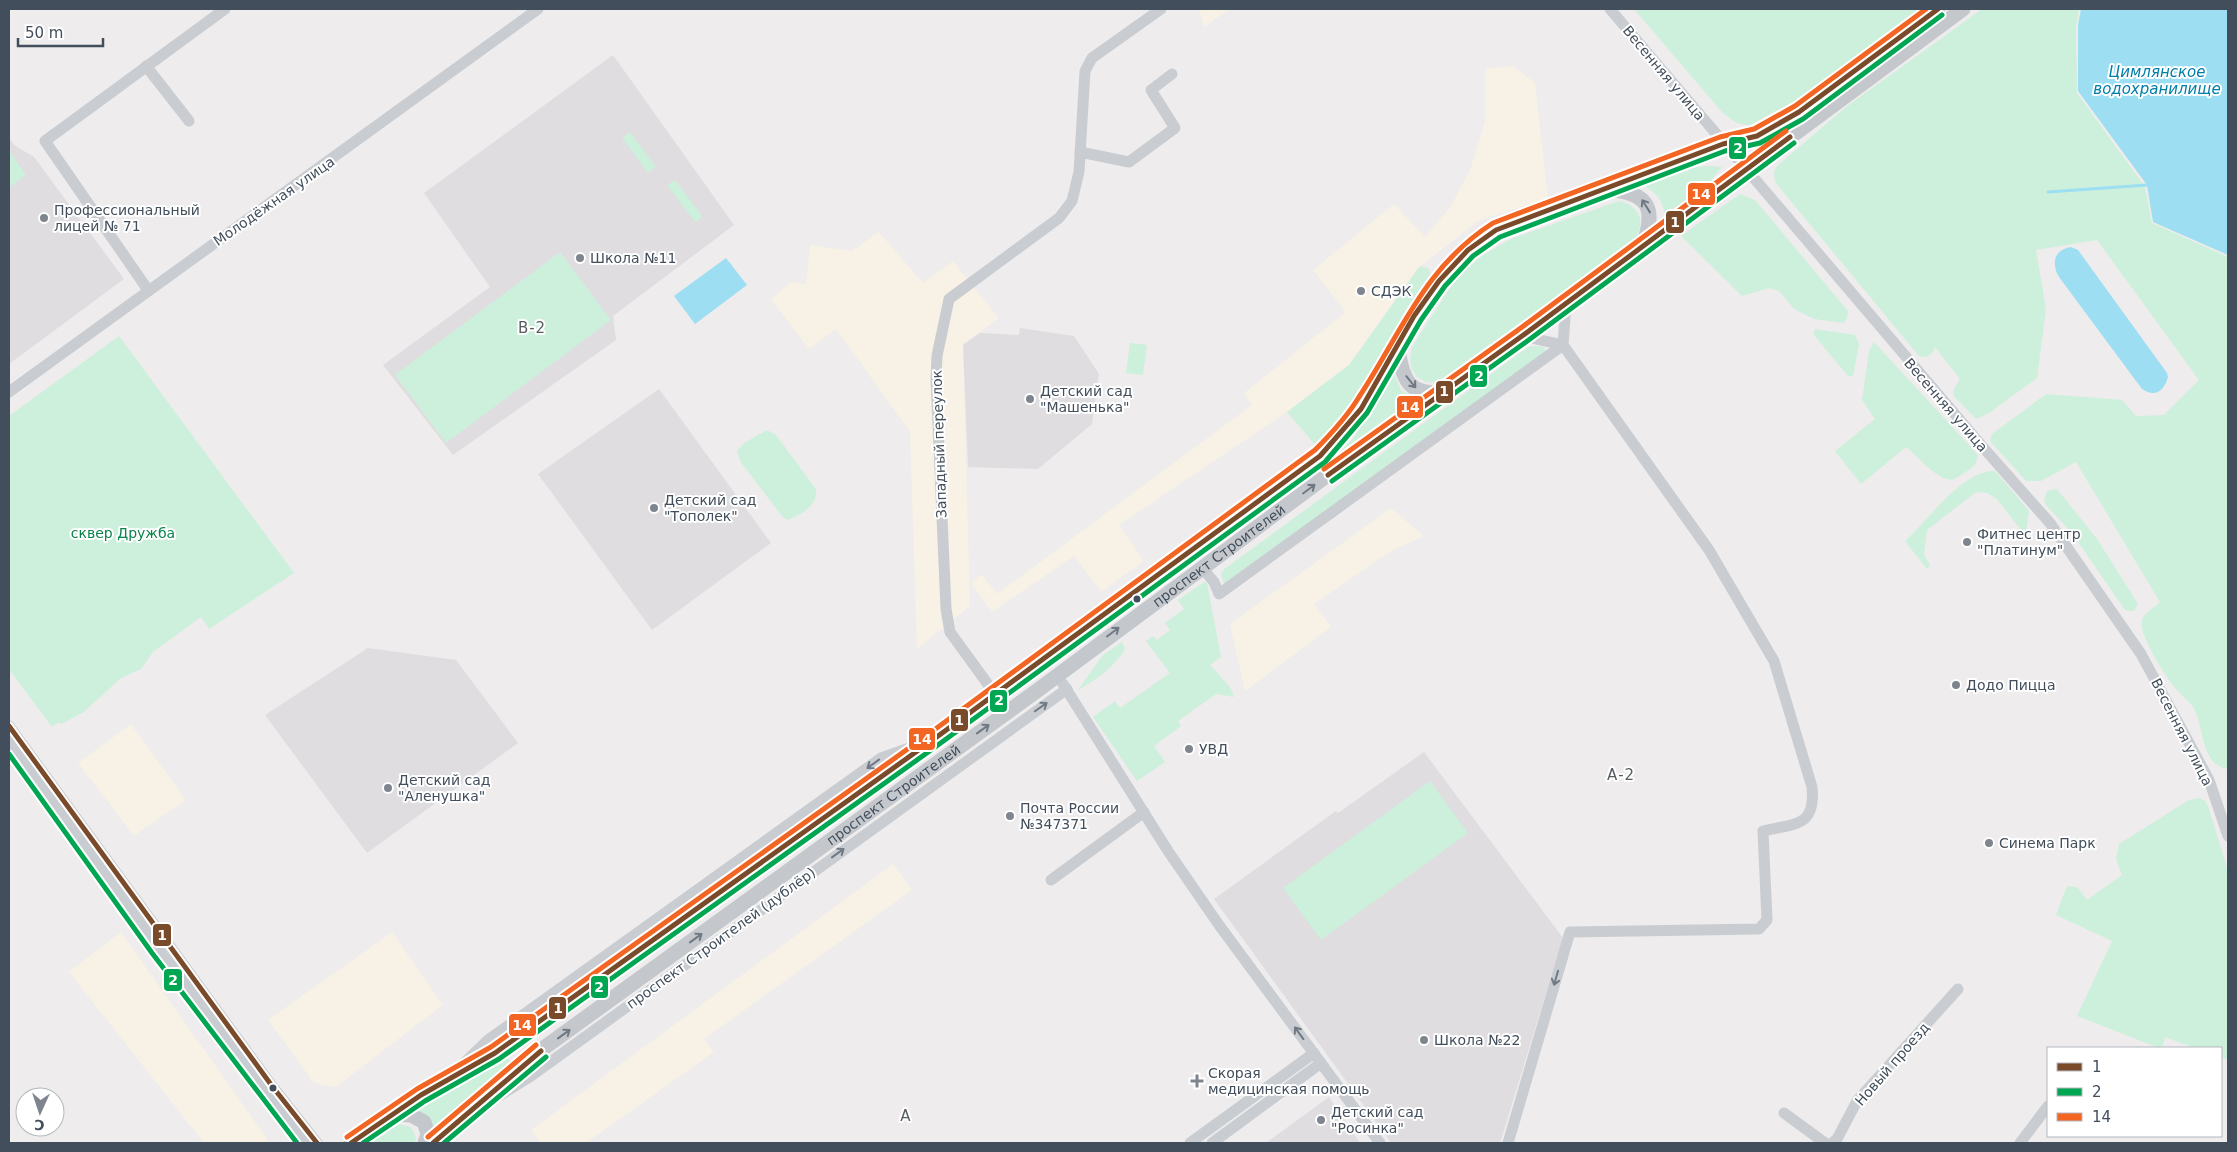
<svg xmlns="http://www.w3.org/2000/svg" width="2237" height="1152" viewBox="0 0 2237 1152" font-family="'DejaVu Sans',sans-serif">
<rect width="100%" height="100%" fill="#eeecec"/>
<!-- commercial -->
<g fill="#f7f2e5">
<polygon points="1199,9 1230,9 1204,27"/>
<polygon points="1513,66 1535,83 1548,198 1478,221 1417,269 1349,365 1287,412 1119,525 1144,561 1101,592 1074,556 992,612 971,583 982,574 997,594 1252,405 1244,393 1346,312 1313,270 1394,204 1425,237 1451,206 1470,170 1485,122 1485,69"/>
<polygon points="879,232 923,283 953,261 999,318 963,344 970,606 917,649 910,432 836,329 809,349 771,299 791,282 806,284 810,245 852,251"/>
<polygon points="1391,508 1424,536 1391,551 1314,604 1331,627 1245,691 1230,624"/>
<polygon points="131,724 186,800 134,836 78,763"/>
<polygon points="893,864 912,890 704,1039 714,1052 586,1143 541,1143 531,1130"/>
<polygon points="121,932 270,1143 204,1143 69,972"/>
<polygon points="392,932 443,1005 336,1087 314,1083 268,1020"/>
</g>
<!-- education -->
<g fill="#dfdddf">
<polygon points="613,55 734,225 613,316 616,340 453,455 383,365 490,287 424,193"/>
<polygon points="9,137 14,145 34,157 124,279 9,364"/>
<polygon points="1020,328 1074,336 1099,374 1092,424 1038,469 968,467 963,345 980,333 1019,335"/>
<polygon points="659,389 771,543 652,630 538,474"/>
<polygon points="368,648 456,660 518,743 367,853 265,715"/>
<polygon points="1424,752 1563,938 1500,1143 1391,1143 1214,899 1336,811 1338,813"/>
<polygon points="1329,1097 1360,1143 1266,1143"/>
</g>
<!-- green -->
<g fill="#cdf0dc">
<path d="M 1634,9 L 1923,9 L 1828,83 L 1750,125 C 1739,126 1730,119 1722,112 Z"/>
<path d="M 1982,9 L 2079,9 L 2076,29 L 2077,93 L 2145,187 L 2152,223 L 2228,257 L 2228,769 C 2200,765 2205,727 2193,707 C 2189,701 2182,696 2177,690 C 2168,681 2137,632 2142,620 C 2145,612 2154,608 2160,602 L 2076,462 L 2041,481 L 2026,481 L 1990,441 L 1992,434 L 2046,394 L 2122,400 L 2136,416 L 2164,415 L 2199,380 L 2097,240 L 2036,250 L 2046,309 L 2037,378 L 1989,413 L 1976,419 L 1954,396 L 1953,391 L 1960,379 L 1935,347 L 1933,352 L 1927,357 L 1919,356 L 1775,182 L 1774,172 L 1776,167 L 1846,107 Z"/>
<polygon points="630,132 656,167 648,173 622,138"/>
<polygon points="9,150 26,175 9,187"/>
<path d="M 1706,166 L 1722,167 L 1703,190 L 1665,218 C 1664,202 1658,194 1645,186 L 1693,168 Z"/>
<polygon points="675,180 703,217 695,222 667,185"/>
<polygon points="1740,194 1755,200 1848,311 1847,319 1843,323 1814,319 1794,309 1779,291 1769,288 1742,296 1681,236"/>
<path d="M 1619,201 C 1639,205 1647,222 1634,240 L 1442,383 L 1426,382 L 1417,377 L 1412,369 L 1410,359 L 1412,347 L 1457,277 L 1483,255 L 1513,238 Z"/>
<polygon points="560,252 611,320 446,443 395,375"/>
<polygon points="1420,266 1428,268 1432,279 1344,423 1318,448 1287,412 1349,365"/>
<polygon points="1815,329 1855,335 1859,344 1853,376 1848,376 1813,334"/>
<polygon points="119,336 294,573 209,629 201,617 153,652 141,669 121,678 84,712 61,724 59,722 52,727 9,669 9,416"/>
<path d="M 1874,342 L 1978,455 C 1977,465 1972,468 1964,473 C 1961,475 1957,478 1954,479 C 1940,484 1917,455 1906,447 L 1861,484 L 1835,451 L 1875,419 L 1862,400 L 1869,351 Z"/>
<polygon points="1130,343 1147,345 1143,375 1126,373"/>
<polygon points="1535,346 1544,347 1546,353 1224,584 1221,574 1223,570 1528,347"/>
<polygon points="1394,373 1401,390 1421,401 1335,464 1331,460 1352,440"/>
<path d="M 767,430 L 776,435 L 816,489 C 818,505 802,515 787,520 L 781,515 L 740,461 L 737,451 L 744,443 Z"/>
<path d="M 1995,471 L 2029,511 L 2026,531 L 2021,530 L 1997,499 L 1987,493 L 1976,492 L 1927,530 L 1924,555 L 1930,565 L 1927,569 L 1905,541 C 1928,521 1962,470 1995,471 Z"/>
<polygon points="2057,489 2097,539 2138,604 2134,611 2125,610 2072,533 2046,505 2044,500 2047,491"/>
<polygon points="1204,582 1207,583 1221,657 1210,665 1230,687 1234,697 1216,694 1178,721 1181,726 1154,746 1165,762 1137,781 1093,717 1115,701 1120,708 1170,673 1146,641 1153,636 1157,640 1170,630 1165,623 1184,609 1178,600"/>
<path d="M 1122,642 L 1125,650 C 1110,670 1099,678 1078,690 L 1103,655 Z"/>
<polygon points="1430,781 1468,833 1321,940 1283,888"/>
<polygon points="2199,798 2205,801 2208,806 2228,871 2228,1060 2221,1057 2221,1048 2195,1048 2165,1037 2162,1048 2159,1048 2077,1016 2112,941 2056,915 2065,891 2068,886 2077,887 2087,900 2122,875 2116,859 2119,844 2189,800"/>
<polygon points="506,1056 511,1062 433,1130 417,1111"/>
<polygon points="398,1124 411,1127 416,1137 415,1143 371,1143"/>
</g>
<!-- water -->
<g fill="#9ddef3">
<polygon points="2081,9 2228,9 2228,255 2153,222 2147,185 2078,91 2078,25"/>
<path d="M 2071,247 L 2078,250 L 2167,373 L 2168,377 C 2164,391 2155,398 2142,389 L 2059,277 C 2051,263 2054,250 2071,247 Z"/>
<polygon points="726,258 747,285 695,324 674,296"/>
</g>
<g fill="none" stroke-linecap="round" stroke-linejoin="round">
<!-- stream -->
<polyline stroke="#9ddef3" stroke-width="3" points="2048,192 2147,185"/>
<!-- minor -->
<g stroke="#c9cdd1" stroke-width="11">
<polyline points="1610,9 1988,453 2050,523 2141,654 2209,780 2228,836"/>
<polyline points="146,66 189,121"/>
<polyline points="1080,152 1129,162 1175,128 1151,90 1172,74"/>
<polyline points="148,290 45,141 225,9"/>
<polyline points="1522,336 1563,345"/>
<polyline points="9,392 538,9"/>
<polyline points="1203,569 1214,582 1219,594 1563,345"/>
<polyline points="1063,684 1168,851 1219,925 1380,1143"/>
<polyline points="995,694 950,632 946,609 936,379 937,356 949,299 1059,218 1072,201 1079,172 1085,71 1092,58 1161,9"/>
<polyline points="9,726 272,1086 317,1143"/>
<polyline points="9,741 158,949 306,1143"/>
<polyline points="1051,880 1144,812"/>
<polyline points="457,1070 488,1040 881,758 921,744"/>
<polyline points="484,1105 531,1076 1067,689"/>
<polyline points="1784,1113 1825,1143"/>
<polyline points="1190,1143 1314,1053"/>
<polyline points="1212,1143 1321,1063"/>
<path d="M 1508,1143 L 1570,932 L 1759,929 L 1767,920 L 1763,831 C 1796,823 1816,827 1812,787 L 1774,661 L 1709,550 L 1563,345 L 1566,304"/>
<polyline points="1832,1143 1837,1139 1857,1101 1958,989"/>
<polyline points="2020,1143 2048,1106"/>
</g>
<!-- major -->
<g stroke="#c4c8cd" stroke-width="15">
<path d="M 1609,189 C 1650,194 1656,208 1643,246"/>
<path d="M 1397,345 C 1403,377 1406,397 1444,392"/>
<polyline points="391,1114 411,1115 424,1122 428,1134 425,1143"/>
<path d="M 351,1143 C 397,1109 444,1079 495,1053 L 934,739 L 1129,594 L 1320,456 C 1339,436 1358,416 1372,391 C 1400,343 1425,287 1468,250 C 1477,242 1487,237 1496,230 L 1723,144 L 1757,136 L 1799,112 L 1938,9"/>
<path id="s1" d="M 433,1143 L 470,1114 L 512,1071 L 1038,690 L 1333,471 L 1522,336 L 1963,9"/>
</g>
<!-- bus-1 casing -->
<g stroke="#fff" stroke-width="9">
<g id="bus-1">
<polyline points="1328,475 1522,336 1790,137"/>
<polyline points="9,726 272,1086 317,1143"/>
<polyline points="351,1143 421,1095 495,1053 934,739 1320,456 1361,409 1414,316 1439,281 1468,250 1496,230 1723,144 1757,136 1799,112 1938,9"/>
<polyline points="433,1143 541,1051"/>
</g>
</g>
<!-- bus-2 casing -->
<g stroke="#fff" stroke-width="9">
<g id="bus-2">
<polyline points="1332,481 1526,342 1794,143"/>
<polyline points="9,754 152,953 297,1143"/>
<polyline points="363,1143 425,1101 499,1059 938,745 1325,462 1367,413 1421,320 1445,286 1473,256 1500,237 1725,151 1760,143 1803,119 1942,15"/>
<polyline points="444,1143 546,1057"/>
</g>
</g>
<!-- bus-3 casing -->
<g stroke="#fff" stroke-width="9">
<g id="bus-3">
<polyline points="1324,469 1518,330 1786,131"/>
<path d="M 347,1137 L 417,1089 L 491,1047 L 930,733 L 1315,450 C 1331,434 1347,417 1359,397 C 1402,332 1424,267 1493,223 L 1720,137 L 1754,129 L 1795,106 L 1926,9"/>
<polyline points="428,1137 536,1045"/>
</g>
</g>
<!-- bus-1 -->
<use href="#bus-1" stroke="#7a4b2a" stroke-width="5"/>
<!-- bus-2 -->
<use href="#bus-2" stroke="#00a651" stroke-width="5"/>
<!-- bus-3 -->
<use href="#bus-3" stroke="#f26522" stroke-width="5"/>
</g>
<!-- one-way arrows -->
<defs><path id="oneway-shaft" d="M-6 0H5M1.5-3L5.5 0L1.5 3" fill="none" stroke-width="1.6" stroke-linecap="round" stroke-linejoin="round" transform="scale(1.25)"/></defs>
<g stroke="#707983">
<use href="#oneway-shaft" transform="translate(1646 206) rotate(-122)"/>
<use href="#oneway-shaft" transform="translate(1411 382) rotate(51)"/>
<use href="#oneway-shaft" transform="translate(1309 489) rotate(-37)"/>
<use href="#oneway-shaft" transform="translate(1113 632) rotate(-37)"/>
<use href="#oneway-shaft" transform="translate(983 729) rotate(-36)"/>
<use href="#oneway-shaft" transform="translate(696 938) rotate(-36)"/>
<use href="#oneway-shaft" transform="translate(564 1034) rotate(-36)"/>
</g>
<g stroke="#717a84">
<use href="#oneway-shaft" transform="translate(1041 707) rotate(-35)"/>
<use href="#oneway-shaft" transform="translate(873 764) rotate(144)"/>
<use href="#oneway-shaft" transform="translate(838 853) rotate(-36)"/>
<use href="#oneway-shaft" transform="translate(1556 978) rotate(106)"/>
<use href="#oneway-shaft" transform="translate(1299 1033) rotate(-126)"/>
</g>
<!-- markers -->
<g fill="#7e858e" stroke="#fff" stroke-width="2">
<circle cx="44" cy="218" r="5"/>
<circle cx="580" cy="258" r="5"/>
<circle cx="1361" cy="291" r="5"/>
<circle cx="1030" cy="399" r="5"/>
<circle cx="654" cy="508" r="5"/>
<circle cx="1967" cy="542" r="5"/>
<circle cx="1956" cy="685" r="5"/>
<circle cx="1189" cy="749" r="5"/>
<circle cx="388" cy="788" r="5"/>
<circle cx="1010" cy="816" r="5"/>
<circle cx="1989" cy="843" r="5"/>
<circle cx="1424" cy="1040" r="5"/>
<path d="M1194.5 1073.5h5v5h5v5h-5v5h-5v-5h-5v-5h5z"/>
<circle cx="1321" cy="1120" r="5"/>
</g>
<g fill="#424e5b" stroke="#fff" stroke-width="2">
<circle cx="1137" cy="599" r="4.5"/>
<circle cx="273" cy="1088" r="4.5"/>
</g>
<g text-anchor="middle" stroke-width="4" stroke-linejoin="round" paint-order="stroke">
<!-- street labels -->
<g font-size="14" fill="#424e5b" stroke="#fff">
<text transform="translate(1664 73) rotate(50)" y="5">Весенняя улица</text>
<text transform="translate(274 201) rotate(-35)" y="5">Молодёжная улица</text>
<text transform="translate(1946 405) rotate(49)" y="5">Весенняя улица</text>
<text transform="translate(939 444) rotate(-92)" y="5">Западный переулок</text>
<text dy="5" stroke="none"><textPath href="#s1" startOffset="982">проспект Строителей</textPath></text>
<text transform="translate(2182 732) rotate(63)" y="5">Весенняя улица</text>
<text dy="5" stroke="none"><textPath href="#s1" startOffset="578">проспект Строителей</textPath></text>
<text transform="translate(721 938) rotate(-36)" y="5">проспект Строителей (дублёр)</text>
<text transform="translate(1892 1064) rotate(-49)" y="5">Новый проезд</text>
</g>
<!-- poi labels -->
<g font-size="14" fill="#424e5b" stroke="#fff" text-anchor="start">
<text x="54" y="215">Профессиональный<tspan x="54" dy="16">лицей № 71</tspan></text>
<text x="590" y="263">Школа №11</text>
<text x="1371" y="296">СДЭК</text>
<text x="1040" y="396">Детский сад<tspan x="1040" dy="16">"Машенька"</tspan></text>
<text x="664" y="505">Детский сад<tspan x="664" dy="16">"Тополек"</tspan></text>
<text x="1977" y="539">Фитнес центр<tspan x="1977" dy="16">"Платинум"</tspan></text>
<text x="1966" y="690">Додо Пицца</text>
<text x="1199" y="754">УВД</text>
<text x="398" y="785">Детский сад<tspan x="398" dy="16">"Аленушка"</tspan></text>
<text x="1020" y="813">Почта России<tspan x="1020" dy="16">№347371</tspan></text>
<text x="1999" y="848">Синема Парк</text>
<text x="1434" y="1045">Школа №22</text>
<text x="1208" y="1078">Скорая<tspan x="1208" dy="16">медицинская помощь</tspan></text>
<text x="1331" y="1117">Детский сад<tspan x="1331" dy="16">"Росинка"</tspan></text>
</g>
<!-- park labels -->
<g font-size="14" fill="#0b844c" stroke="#fff">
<text x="123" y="538">сквер Дружба</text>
</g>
<!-- water labels -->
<g font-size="15" font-style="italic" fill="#017ea8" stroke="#fff">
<text x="2157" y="77">Цимлянское<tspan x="2157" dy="17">водохранилище</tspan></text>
</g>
<!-- neighbourhood labels -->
<g font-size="15" letter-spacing="1" fill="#575c61" stroke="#fff">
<text x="532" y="333">В-2</text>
<text x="1621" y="780">А-2</text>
<text x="906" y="1121">А</text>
</g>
</g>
<g stroke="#fff" stroke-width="2">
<rect x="1728" y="136" width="19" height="24" rx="5" fill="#00a651"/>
<rect x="1687" y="182" width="29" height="24" rx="5" fill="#f26522"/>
<rect x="1665" y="210" width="20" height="24" rx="5" fill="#7a4b2a"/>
<rect x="1469" y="364" width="19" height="24" rx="5" fill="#00a651"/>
<rect x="1435" y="380" width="19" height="24" rx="5" fill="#7a4b2a"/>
<rect x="1396" y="395" width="28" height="24" rx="5" fill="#f26522"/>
<rect x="989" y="689" width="19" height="24" rx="5" fill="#00a651"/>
<rect x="950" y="708" width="19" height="24" rx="5" fill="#7a4b2a"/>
<rect x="908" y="727" width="28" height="24" rx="5" fill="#f26522"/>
<rect x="152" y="923" width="20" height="24" rx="5" fill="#7a4b2a"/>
<rect x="163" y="968" width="20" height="24" rx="5" fill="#00a651"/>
<rect x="590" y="975" width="19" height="24" rx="5" fill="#00a651"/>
<rect x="548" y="996" width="19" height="24" rx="5" fill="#7a4b2a"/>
<rect x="508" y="1013" width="29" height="24" rx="5" fill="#f26522"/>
</g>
<g font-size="14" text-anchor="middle" font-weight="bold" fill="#fff">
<text x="1738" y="153">2</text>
<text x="1701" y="199">14</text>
<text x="1675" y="227">1</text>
<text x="1479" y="381">2</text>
<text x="1444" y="396">1</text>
<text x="1410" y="412">14</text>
<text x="999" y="705">2</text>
<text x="959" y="725">1</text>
<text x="922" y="744">14</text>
<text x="162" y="940">1</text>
<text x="173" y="985">2</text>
<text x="599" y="992">2</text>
<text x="558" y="1013">1</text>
<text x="522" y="1030">14</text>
</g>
<!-- border -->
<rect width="2237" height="1152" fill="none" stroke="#424e5b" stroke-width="20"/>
<!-- legend -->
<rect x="2047" y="1047" width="175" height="90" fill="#ffffff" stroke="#b3b8bd"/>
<rect x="2057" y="1063" width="25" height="8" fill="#7a4b2a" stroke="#b3b8bd"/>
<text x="2092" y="1072" font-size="15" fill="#424e5b">1</text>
<rect x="2057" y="1088" width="25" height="8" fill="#00a651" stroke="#b3b8bd"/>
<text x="2092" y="1097" font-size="15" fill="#424e5b">2</text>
<rect x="2057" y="1113" width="25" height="8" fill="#f26522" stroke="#b3b8bd"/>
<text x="2092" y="1122" font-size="15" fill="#424e5b">14</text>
<!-- north arrow -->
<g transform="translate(40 1112) rotate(183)"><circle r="24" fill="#ffffff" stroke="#b3b8bd"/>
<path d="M0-4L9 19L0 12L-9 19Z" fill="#7e858e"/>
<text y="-8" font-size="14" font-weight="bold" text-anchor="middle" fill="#424e5b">С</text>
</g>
<!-- scale -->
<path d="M18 38v8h85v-8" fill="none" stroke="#424e5b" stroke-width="2.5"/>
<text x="25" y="38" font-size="15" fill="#424e5b" stroke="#ffffff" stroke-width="4" paint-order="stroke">50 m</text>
</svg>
